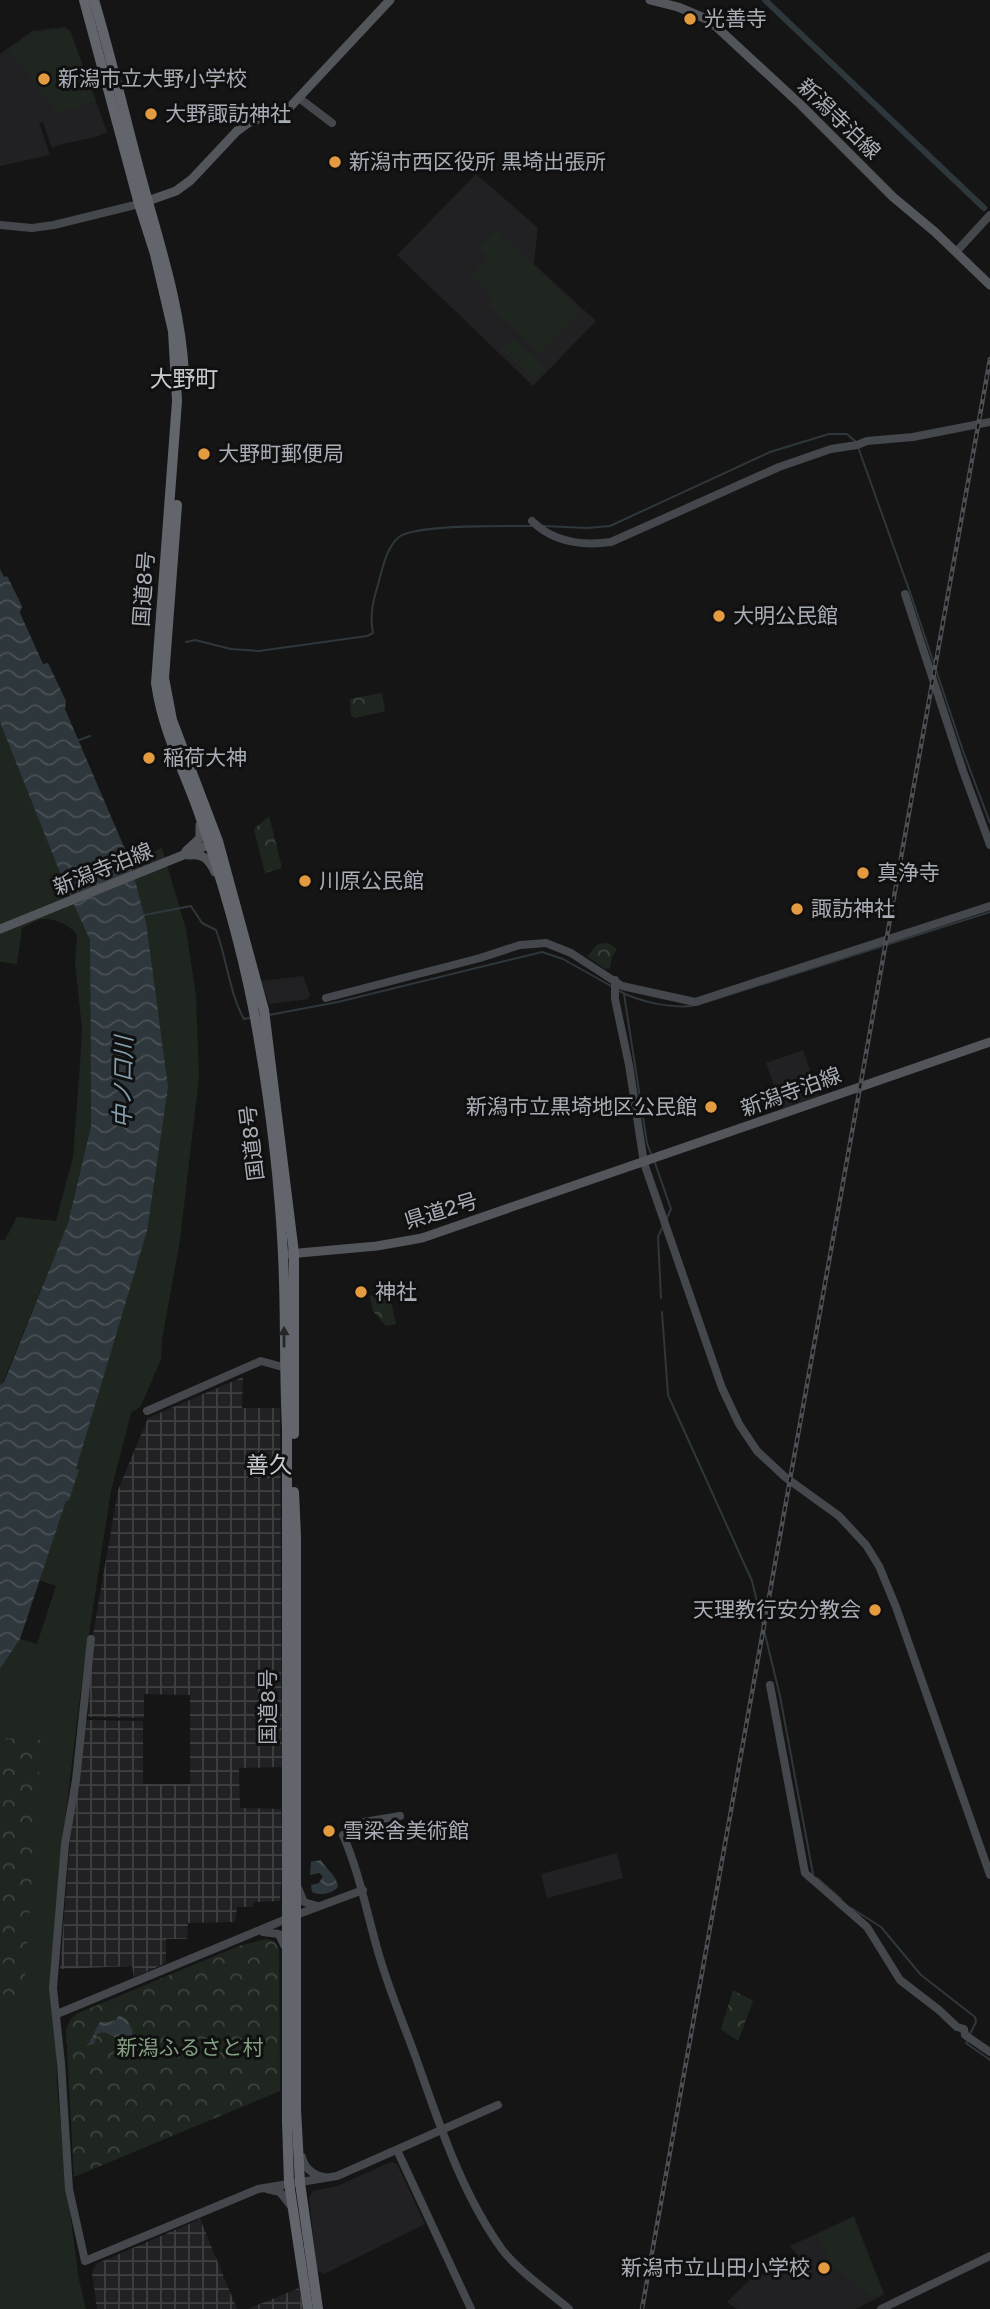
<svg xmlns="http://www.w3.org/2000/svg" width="990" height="2309" viewBox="0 0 990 2309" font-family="'Golos Text','Noto Sans JP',sans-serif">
<defs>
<pattern id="industrial-grid" width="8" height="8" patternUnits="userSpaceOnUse" patternTransform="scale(1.75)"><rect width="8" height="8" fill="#212123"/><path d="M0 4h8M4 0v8" fill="none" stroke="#3e3f41"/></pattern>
<pattern id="park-crowns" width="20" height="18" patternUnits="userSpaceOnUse" patternTransform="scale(1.75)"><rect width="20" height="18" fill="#1f261f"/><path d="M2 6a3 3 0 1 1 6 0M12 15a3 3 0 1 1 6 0" fill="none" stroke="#3d433d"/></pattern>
<pattern id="water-waves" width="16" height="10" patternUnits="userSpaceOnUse" patternTransform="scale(1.75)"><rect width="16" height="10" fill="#2e373b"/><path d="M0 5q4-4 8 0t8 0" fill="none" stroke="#495155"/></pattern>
</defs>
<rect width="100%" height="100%" fill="#151516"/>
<!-- built -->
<g fill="#212123">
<polygon points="65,27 70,30 107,132 96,137 62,144 52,148 43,122 39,123 50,155 0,166 0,54 32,31"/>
<polygon points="476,174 538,228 534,264 596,321 533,386 397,255"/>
<polygon points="303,976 310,995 308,999 269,1004 261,981"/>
<polygon points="803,1050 819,1096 782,1109 766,1063"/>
<polygon points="617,1853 623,1878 547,1898 541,1874"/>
<polygon points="391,2162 397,2164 425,2224 324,2274 317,2270 309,2198 311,2194 313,2191 337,2186"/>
<polygon points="854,2216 884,2295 855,2309 737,2309 727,2302 751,2279 798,2256 790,2246"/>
</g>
<!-- industrial -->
<g fill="url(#industrial-grid)">
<polygon points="243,1377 242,1408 280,1408 282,1767 239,1768 240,1808 281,1809 283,1854 280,1901 254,1902 253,1907 237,1907 235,1922 188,1923 187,1939 166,1939 166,1963 134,1977 132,1966 60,1969 70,1841 84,1720 143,1721 143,1784 190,1784 190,1695 144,1694 144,1718 88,1717 93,1635 118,1490 148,1418"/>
<polygon points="200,2219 237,2309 97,2309 92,2273 96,2264"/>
<polygon points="299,2288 303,2309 248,2309"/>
</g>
<!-- grass -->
<g fill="#1f261f">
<polygon points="64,29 69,31 96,101 61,113 60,111 56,112 10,51 32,33"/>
<polygon points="497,230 581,311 540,354 489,305 494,299 470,276 489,257 479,247"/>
<polygon points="513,338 546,370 535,381 502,350"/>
<path d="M 0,722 L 64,883 L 90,940 L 91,1126 L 68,1223 L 3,1382 L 0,1385 L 0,1240 L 5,1240 L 17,1217 L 56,1221 L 73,1157 L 81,1050 L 82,1029 L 75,962 L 77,935 C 71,925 50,916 38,920 C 33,922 27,926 22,928 L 17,964 L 0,962 Z"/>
<polygon points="162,848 186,929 196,995 199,1077 180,1240 162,1340 161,1359 141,1406 131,1413 111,1491 83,1673 64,1827 55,1941 57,2085 66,2183 79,2280 86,2309 0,2309 0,1669 20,1639 37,1644 56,1586 39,1580 66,1501 69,1499 78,1471 75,1469 146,922 130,861"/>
<polygon points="852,2218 884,2293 873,2297 832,2266 817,2235"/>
</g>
<!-- park -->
<g fill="url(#park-crowns)">
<polygon points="382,693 385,711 355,718 351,715 350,699"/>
<polygon points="269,816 282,868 265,873 254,829"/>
<polygon points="608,943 617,949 612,957 610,968 605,969 587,956 598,944"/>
<polygon points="389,1292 396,1324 386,1326 373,1311 370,1296"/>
<polygon points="6,1738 41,1740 24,1995 0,1994 0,1791"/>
<polygon points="266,1939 274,1941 279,1949 280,2091 74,2177 66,2029 71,2019 76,2014 239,1946"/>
<polygon points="733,1990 753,2001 738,2041 721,2029"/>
</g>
<!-- water -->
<g fill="url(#water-waves)">
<polygon points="0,569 4,577 7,576 22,606 20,613 43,664 48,663 66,701 65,709 130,861 146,922 168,1087 147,1231 76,1469 79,1470 69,1500 66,1501 20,1639 0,1669 0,1385 4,1382 68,1223 91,1126 90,940 64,883 0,722"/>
<path d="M 321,1860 C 326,1870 337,1875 338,1887 C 332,1894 320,1896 312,1892 L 311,1885 L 319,1883 L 323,1876 L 319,1873 L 310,1875 L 311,1862 Z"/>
<path d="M 119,2015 L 127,2020 L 133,2032 L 132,2035 L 120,2039 C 110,2037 108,2029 97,2034 L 94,2044 L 86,2046 C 93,2040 94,2031 100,2022 L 115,2022 Z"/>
</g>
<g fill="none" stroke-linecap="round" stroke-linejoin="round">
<!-- stream -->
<g stroke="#2e373b" stroke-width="2">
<polyline points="858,447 912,598 963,751 990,823"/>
<polyline points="544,526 587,528 610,526 770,452 829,434 847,434 856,442"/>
<path d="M 186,642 L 195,640 L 231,649 L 259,651 L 367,636 L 373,633 C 369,613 374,599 379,581 C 383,566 387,547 399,537 C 415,524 507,526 532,526"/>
<polyline points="79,740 90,736"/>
<path d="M 144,915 L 191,906 L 202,923 L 216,930 C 227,959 229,992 244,1019 L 249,1018"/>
<path d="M 619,991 C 640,1002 669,1008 692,1006"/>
<polyline points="624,994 647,1143 651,1154"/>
<polyline points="697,1005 990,912"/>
<polyline points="269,1015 338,1002 542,952 563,959 611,986"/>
<polyline points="655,1163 671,1209 666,1220"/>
<polyline points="661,1298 658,1237 662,1228"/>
<polyline points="662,1312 668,1395 752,1581 780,1696 813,1874"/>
<polyline points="817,1878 841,1899"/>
<polyline points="851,1908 881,1927 921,1975 975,2017 976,2022 969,2036"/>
<polyline points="967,2041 966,2043 990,2060"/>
</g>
<!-- canal -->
<polyline stroke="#2e373b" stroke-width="6" points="765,0 984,208"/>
<!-- secondary -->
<g stroke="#44474b" stroke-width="8">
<polyline points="299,98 332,123"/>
<polyline points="0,225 32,228 54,225 139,204"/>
<polyline points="956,252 990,215"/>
<path d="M 532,521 C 554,543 582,546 611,542 L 779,467 L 831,449 L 857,445 L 867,441 L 913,437 L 990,422"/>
<polyline points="905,594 963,771 990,845"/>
<polyline points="615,980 615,999 629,1065 644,1163 722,1388 739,1424 757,1451 785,1477 839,1516 866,1545 879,1566 896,1607 990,1875"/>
<polyline points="326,998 480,958 520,945 546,943 571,953 622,986 695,1002 990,906"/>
<polyline points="147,1411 261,1361 290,1369"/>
<polyline points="91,1639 76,1780 65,1844 53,1988 61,2063 69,2189 85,2261 258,2189 337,2176 498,2105"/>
<polyline points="770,1685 805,1873 867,1927 900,1980 939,2010 957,2027 964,2029 965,2035 990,2052"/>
<path d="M 400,1816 L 364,1822 L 343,1835 C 359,1872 366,1909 377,1948 C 387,1985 403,2022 416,2058 C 439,2123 461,2192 501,2248 C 516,2269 549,2292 569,2309"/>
<polyline points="298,1888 304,1902 317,1906"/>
<polyline points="263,1932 279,1934 284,1945"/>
<polyline points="57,2014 296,1915 363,1890"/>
<polyline points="397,2150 471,2309"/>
<path d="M 302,2157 C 305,2169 313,2175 324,2177"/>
<polyline points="267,2189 280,2192 290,2205"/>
<polyline points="881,2309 990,2256"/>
</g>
<!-- primary -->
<g stroke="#52555a" stroke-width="9">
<polyline points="650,0 678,7 709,20 801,105 893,197 935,232 990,285"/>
<polyline points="142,203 176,191 191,180 237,131 248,123 289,108 390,0"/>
<polyline points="186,851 200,838 200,825"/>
<path d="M 188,855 C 203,853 209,859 215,872"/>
<polyline points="0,929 213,843"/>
<polyline points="288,1254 377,1246 422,1238 990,1042"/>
</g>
<!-- highway -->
<g stroke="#62666c" stroke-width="10">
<path d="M 84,0 L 139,204 L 155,254 L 173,331 L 177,401 L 156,683 C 163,732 183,768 199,813 C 221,876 240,941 253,1007 C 268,1087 279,1172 283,1254 C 286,1312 284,1370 287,1428 L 287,2121 L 289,2183 L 308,2309"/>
<path d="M 94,0 C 114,67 129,135 148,202 C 164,259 181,314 184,374"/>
<polyline points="177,505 164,678 172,720 218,841 264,1010 294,1253 294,1434"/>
<polyline points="294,1492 296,1536 296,2109 300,2183 318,2309"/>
</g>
<!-- rail casing -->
<g stroke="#4b4e52" stroke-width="4.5">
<polyline id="rail" points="642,2309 990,359"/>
</g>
<!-- rail -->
<use href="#rail" stroke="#101011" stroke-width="2" stroke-dasharray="5" stroke-linecap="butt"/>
</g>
<!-- one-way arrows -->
<defs><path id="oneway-solid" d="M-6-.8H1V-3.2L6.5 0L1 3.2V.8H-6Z" transform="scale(1.75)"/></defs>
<use fill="#242628" href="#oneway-solid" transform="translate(284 1337) rotate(-90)"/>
<!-- markers -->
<g fill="#e49b3f" stroke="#101011" stroke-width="2.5">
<circle cx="690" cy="19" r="7"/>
<circle cx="44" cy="79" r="7"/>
<circle cx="151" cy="114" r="7"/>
<circle cx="335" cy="162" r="7"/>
<circle cx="204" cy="454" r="7"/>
<circle cx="719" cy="616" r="7"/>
<circle cx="149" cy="758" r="7"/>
<circle cx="863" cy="873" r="7"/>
<circle cx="305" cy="881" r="7"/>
<circle cx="797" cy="909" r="7"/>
<circle cx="711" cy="1107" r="7"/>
<circle cx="361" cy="1292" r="7"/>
<circle cx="875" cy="1610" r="7"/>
<circle cx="329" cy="1831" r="7"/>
<circle cx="824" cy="2268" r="7"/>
</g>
<g text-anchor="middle" stroke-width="6" stroke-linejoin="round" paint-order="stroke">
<!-- poi labels -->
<g font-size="21" fill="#a8adb6" stroke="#101011" text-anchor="start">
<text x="704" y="26">光善寺</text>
<text x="58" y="86">新潟市立大野小学校</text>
<text x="165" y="121">大野諏訪神社</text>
<text x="349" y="169">新潟市西区役所 黒埼出張所</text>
<text x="218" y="461">大野町郵便局</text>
<text x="733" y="623">大明公民館</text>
<text x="163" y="765">稲荷大神</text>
<text x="877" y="880">真浄寺</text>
<text x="319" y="888">川原公民館</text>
<text x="811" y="916">諏訪神社</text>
<text x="697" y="1114" text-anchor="end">新潟市立黒埼地区公民館</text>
<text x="375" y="1299">神社</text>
<text x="861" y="1617" text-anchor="end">天理教行安分教会</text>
<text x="343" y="1838">雪梁舎美術館</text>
<text x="810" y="2275" text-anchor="end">新潟市立山田小学校</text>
</g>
<!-- street labels -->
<g font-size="21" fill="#a8adb6" stroke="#101011">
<text transform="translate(839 119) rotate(44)" y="7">新潟寺泊線</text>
<text transform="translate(144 589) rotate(-86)" y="7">国道8号</text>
<text transform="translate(103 869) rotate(-22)" y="7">新潟寺泊線</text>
<text transform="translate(791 1092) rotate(-20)" y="7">新潟寺泊線</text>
<text transform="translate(252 1143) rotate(-97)" y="7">国道8号</text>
<text transform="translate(441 1211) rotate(-17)" y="7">県道2号</text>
<text transform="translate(268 1707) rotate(-90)" y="7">国道8号</text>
</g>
<!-- park labels -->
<g font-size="21" fill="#819f80" stroke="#101011">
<text x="190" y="2055">新潟ふるさと村</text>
</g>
<!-- neighbourhood labels -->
<g font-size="23" fill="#c8ccd2" stroke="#101011">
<text x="184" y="387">大野町</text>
<text x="269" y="1473">善久</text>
</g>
<!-- water labels -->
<g font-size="23" font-style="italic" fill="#819eae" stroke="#101011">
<text transform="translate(123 1082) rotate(-89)" y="8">中ノ口川</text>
</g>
</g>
</svg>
